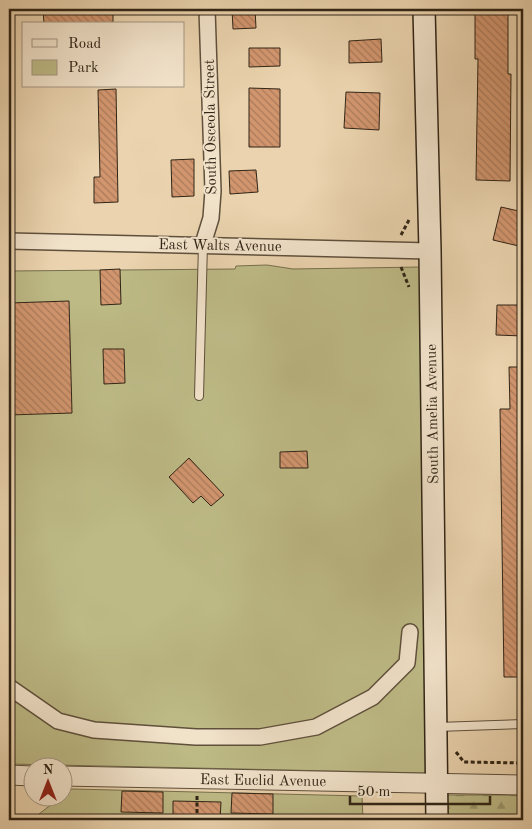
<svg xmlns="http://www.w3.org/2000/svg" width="532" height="829" viewBox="0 0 532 829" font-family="'Old Standard TT',serif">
<defs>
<pattern id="forest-firs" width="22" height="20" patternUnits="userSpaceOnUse" patternTransform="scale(1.25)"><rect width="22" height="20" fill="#bdba86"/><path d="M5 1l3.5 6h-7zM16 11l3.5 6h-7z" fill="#9a976d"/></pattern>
<pattern id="building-back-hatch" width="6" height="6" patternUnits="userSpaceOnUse" patternTransform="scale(1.25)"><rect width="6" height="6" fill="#d2966f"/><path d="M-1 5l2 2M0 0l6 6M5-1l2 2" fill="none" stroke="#ab7a5a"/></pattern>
</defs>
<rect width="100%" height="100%" fill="#ead3ae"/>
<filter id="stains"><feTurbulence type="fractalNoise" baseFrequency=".004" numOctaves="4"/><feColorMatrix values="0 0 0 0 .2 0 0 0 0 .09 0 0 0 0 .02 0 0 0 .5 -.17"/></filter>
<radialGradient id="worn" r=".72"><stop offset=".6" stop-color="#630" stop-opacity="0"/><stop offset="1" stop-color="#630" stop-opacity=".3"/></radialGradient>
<!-- forest -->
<polygon fill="url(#forest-firs)" stroke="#77704e" points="446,795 523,795 523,820 447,820"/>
<!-- park -->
<g fill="#bdba86" stroke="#77704e">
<polygon points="267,265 293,269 421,267 426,773 9,764 9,271 235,269 236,266"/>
<polygon points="72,789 362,796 363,820 31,820"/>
</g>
<!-- building -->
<g fill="url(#building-back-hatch)" stroke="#312516">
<polygon points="43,9 113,9 113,24 44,24"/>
<polygon points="232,9 255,9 256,28 233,29"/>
<polygon points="475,9 508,9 508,74 511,74 510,181 476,180 478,59 475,59"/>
<polygon points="381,39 382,62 349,63 349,41"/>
<polygon points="249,48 280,48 280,66 249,67"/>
<polygon points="249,88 280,89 280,147 249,147"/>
<polygon points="116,89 118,202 94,203 94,177 100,177 98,90"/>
<polygon points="346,92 380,93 379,130 344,128"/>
<polygon points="194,159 194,196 172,197 171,160"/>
<polygon points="256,170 258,192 230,194 229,171"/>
<polygon points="501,207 523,212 523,247 493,240"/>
<polygon points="120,269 121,304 101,305 100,270"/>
<polygon points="69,301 72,413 9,415 9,303"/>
<polygon points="497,305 523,305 523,336 496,335"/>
<polygon points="103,349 124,349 125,383 104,384"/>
<polygon points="509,367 523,367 523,677 504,677 500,409 510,409"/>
<polygon points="307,451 308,468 280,468 280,452"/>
<polygon points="189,458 224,495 211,506 201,496 193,503 169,477"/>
<polygon points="122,791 163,792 163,813 121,812"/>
<polygon points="232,793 273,794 273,814 231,813"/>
<polygon points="173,801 221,802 220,820 173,820"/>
</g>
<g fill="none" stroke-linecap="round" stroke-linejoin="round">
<!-- service casing -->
<g stroke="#5f503c" stroke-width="10">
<g id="service">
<polyline points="199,396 203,244"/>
<polyline points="437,727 523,724"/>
</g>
</g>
<!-- minor casing -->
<g stroke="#5f503c" stroke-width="18">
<g id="minor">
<polyline points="9,241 430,251"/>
<polyline points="203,244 211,218 213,191 207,9"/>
<polyline points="9,687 58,721 94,730 196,737 260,737 316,727 373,697 407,663 410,632"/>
</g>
</g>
<!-- tertiary casing -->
<g stroke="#5f503c" stroke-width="21">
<g id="tertiary">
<polyline points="9,775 32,776"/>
<polyline points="62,776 523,785"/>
</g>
</g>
<!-- secondary casing -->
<g stroke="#312516" stroke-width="24">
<polyline id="secondary" points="424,9 430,251 437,820"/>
</g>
<!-- path -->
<g stroke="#312516" stroke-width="3" stroke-dasharray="4 2.5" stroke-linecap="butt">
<polyline points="401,235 409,220"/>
<polyline points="401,267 409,287"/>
<polyline points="456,752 464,762 523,763"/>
<polyline points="197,796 197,820"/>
</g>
<!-- service -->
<use href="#service" stroke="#f1e2ca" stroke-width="8"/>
<!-- minor -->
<use href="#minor" stroke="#f1e2ca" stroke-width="15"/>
<!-- tertiary -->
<use href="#tertiary" stroke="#f1e2ca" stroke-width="19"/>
<!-- secondary -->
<use href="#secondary" stroke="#f1e2ca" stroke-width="21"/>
</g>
<g text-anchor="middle" stroke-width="4" stroke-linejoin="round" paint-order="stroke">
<!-- street labels -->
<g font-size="15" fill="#312516" stroke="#f1e2ca">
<text transform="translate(210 127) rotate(-91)" y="5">South Osceola Street</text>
<text transform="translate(220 245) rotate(1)" y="5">East Walts Avenue</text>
<text transform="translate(432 414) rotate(-91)" y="5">South Amelia Avenue</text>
<text transform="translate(263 780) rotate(1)" y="5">East Euclid Avenue</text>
</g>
</g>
<!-- margin -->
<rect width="532" height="829" fill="none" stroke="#ead3ae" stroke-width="30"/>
<rect x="10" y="10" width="512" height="809" fill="none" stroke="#312516" stroke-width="2.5"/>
<rect x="15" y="15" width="502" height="799" fill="none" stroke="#312516"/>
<!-- legend -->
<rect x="22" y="22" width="162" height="65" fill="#f1e2ca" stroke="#a49682"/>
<rect x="32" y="39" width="25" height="8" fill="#f1e2ca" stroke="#a49682"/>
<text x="68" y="48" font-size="15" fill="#312516">Road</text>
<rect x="32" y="60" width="25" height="15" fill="#bdba86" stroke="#a49682"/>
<text x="68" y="72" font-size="15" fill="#312516">Park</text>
<!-- north arrow -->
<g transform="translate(48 782)"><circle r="24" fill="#f1e2ca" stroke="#a49682"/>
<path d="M0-4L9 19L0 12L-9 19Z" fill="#8f2418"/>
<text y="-8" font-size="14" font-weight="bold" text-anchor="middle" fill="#312516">N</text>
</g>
<!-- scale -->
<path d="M350 796v8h140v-8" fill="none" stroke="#312516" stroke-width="2.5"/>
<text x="357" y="796" font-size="15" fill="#312516" stroke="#f1e2ca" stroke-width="4" paint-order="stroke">50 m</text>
<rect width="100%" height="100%" filter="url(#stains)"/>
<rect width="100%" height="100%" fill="url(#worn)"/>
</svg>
